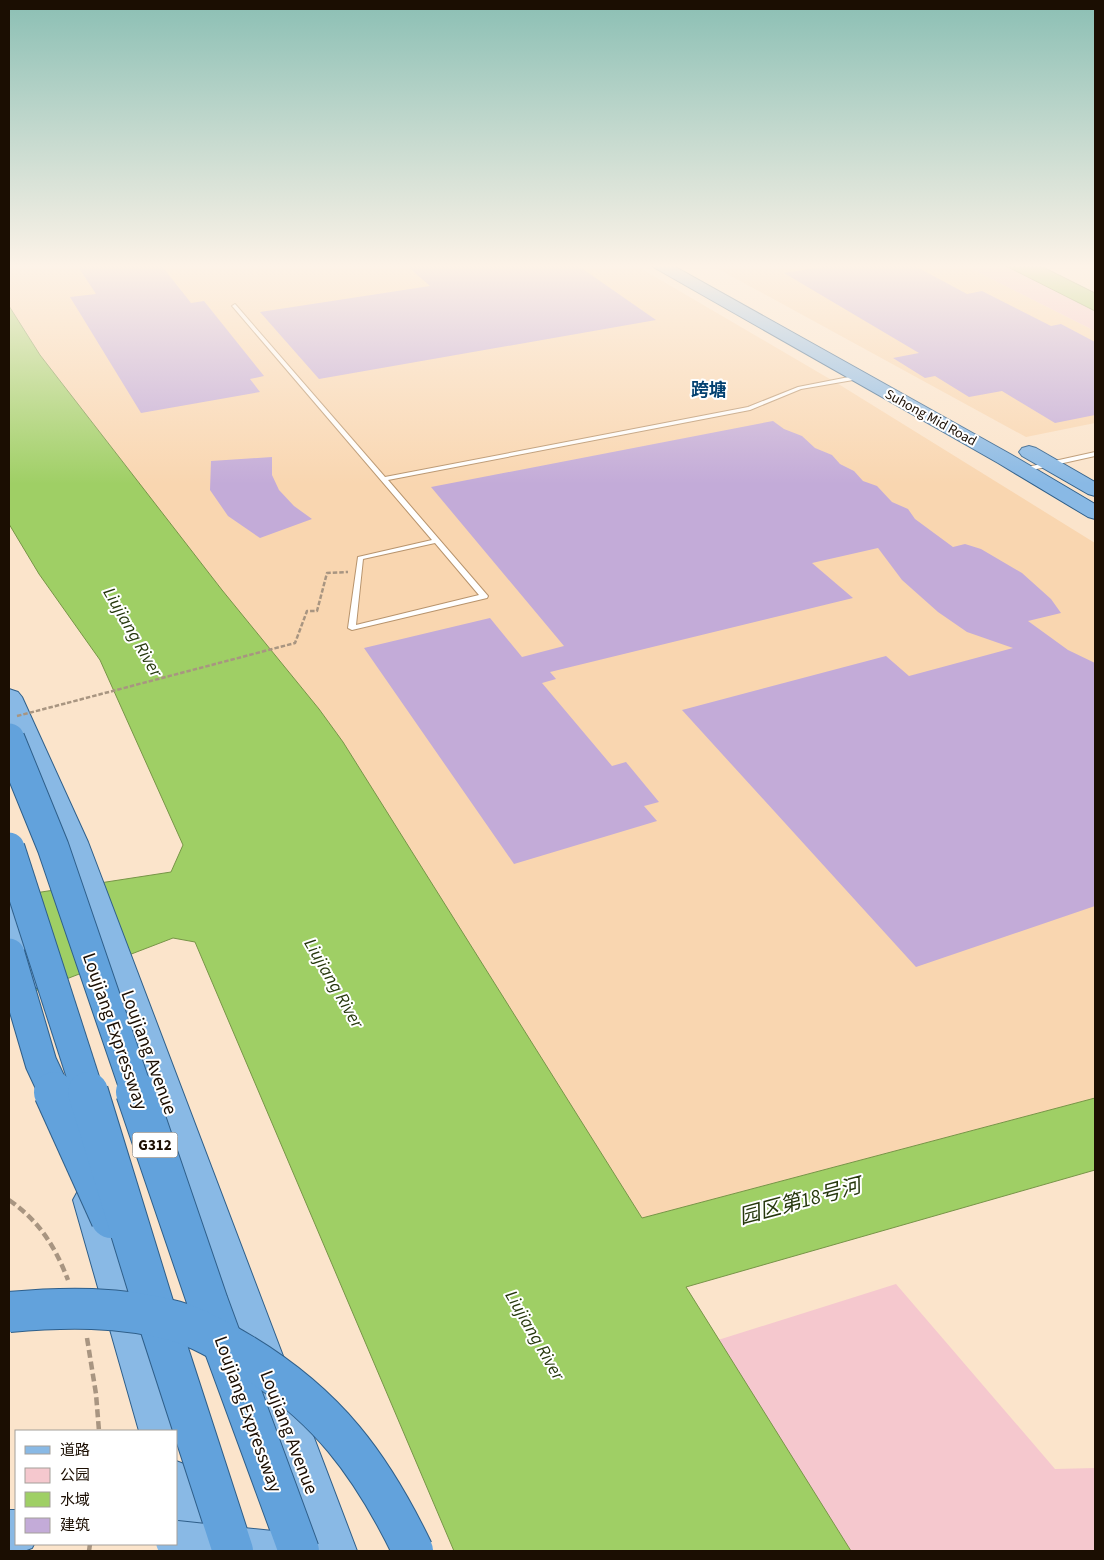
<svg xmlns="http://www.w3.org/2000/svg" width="1104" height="1560" viewBox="0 0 1104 1560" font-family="'Source Sans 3','Noto Sans SC',sans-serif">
<rect width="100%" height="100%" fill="#fbe4cb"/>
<!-- built -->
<g fill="#f9d6b0">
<polygon points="9,265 635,265 840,385 1095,543 1095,1098 642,1218 343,742 319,709 222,590 40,355 9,306"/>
<polygon points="711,265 964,265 1095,331 1095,423 1026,437"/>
</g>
<!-- green -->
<g fill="#f5c8ce">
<polygon points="964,265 1004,265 1095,311 1095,331"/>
<polygon points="896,1284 1055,1469 1095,1468 1095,1551 851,1551 718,1340"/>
</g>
<!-- water -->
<g fill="#9fcf65" stroke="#779547">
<polygon points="1004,265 1039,265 1095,293 1095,311"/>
<polygon points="9,306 40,355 222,590 319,709 343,742 642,1218 1095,1098 1095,1170 686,1287 851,1551 454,1551 195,942 173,938 9,1001 9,897 171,872 183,845 100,660 39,574 9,524"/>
</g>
<!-- building -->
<g fill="#c3abd8">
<polygon points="77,265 161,265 191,303 204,301 264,376 250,379 260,392 141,413 70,297 96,294"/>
<polygon points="406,265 577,265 656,320 319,379 260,312 430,286"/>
<polygon points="835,265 913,265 967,294 982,291 1051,326 1061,324 1095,342 1095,415 1055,423 1002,391 969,397 935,376 925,378 893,358 919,353 784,273"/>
<polygon points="773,421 784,429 802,436 815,448 832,455 840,464 854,471 863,481 877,486 892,502 908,509 915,519 953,547 965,544 981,549 1022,573 1051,599 1061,613 1028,621 1068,650 1095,663 1095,906 916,967 682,710 886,656 909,676 1013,648 967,632 938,612 902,580 878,548 812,563 853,598 550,672 556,679 542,683 612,766 626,762 659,802 644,806 657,821 514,864 364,648 490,618 522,657 564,646 431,487"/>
<polygon points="272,457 272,475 279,490 294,506 312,519 260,538 228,516 210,490 211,461"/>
</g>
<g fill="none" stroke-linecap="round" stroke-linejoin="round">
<!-- service casing -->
<g stroke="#b8946d" stroke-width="2">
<g id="service">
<path d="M 235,304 L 385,477 L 748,407 L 798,387 L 859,375 L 862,377 L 859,379 L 801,389 L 750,410 L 388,480 L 488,596 L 487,598 L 352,630 L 348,628 L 358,557 L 432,540 L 233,307 L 232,306 ZM 435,543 L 479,595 L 356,625 L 363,559 Z"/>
<polygon points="1095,452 1095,456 1023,472 1020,470 1023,468"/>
</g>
</g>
<!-- primary casing -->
<g stroke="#2f5f8a" stroke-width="2">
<g id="primary">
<polygon points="653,265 672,265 1012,455 1095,504 1095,519 1088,517 998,463 655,268"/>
<polygon points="1029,446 1036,448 1095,482 1095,496 1088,494 1022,456 1019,452 1022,448"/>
<polygon points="9,689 18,692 22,697 88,842 357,1551 311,1551 60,842 9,726"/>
<polygon points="9,901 20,904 24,911 44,979 39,987 28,990 17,987 9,967"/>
<polygon points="92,1185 105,1189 111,1200 183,1431 176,1445 176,1431 139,1431 73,1200 79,1189"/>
<polygon points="176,1461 192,1467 221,1551 175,1551 173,1544 176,1544"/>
<polygon points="9,1510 16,1510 16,1544 34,1544 32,1548 24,1551 9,1551"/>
</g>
</g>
<!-- path-far1 -->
<polyline stroke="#a89581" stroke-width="2.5" stroke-dasharray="4.5 2" stroke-linecap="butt" points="67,703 295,643 307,611 317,611 327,573 348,572"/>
<!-- path -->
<g stroke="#a89581" stroke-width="4.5" stroke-dasharray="8 4" stroke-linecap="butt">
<path d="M 9,1200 C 39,1221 55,1246 68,1280"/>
<polyline points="87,1338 96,1394 99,1431"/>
<polyline points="89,1551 90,1544"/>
</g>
<!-- service -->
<use href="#service" fill="#fff" fill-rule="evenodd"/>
<!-- primary -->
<use href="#primary" fill="#89b9e5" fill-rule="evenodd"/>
<!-- primary-bridge casing -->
<g stroke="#2f5f8a" stroke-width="42" stroke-linecap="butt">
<polyline id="primary-bridge" points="176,1541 271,1551"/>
</g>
<!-- trunk-bridge-far1 casing -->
<g stroke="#2f5f8a" stroke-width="33" stroke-linecap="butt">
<g id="trunk-bridge-far1">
<polyline points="9,739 53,847 137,1093"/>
<polyline points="9,848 88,1093"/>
<polyline points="9,954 41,1063 55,1093"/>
</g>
</g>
<!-- trunk-bridge casing -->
<g stroke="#2f5f8a" stroke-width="42" stroke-linecap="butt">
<g id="trunk-bridge">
<polyline points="54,1092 111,1218"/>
<polyline points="88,1092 158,1320 233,1551"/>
<polyline points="136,1092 208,1303 299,1551"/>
<path d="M 9,1312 C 64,1307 120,1306 175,1321 C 199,1328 221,1341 243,1354 C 327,1405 371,1464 413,1551"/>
</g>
</g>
<!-- path-bridge -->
<polyline stroke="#a89581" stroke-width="2.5" stroke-dasharray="4.5 2" stroke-linecap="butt" points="17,716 67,703"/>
<!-- primary-bridge -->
<use href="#primary-bridge" stroke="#89b9e5" stroke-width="40"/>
<!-- trunk-bridge-far1 -->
<use href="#trunk-bridge-far1" stroke="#62a2dc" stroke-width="31"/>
<!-- trunk-bridge -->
<use href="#trunk-bridge" stroke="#62a2dc" stroke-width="40"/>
</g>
<!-- sky -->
<linearGradient id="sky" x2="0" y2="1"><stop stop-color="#8bbfb4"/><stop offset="0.55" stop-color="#fdf3e8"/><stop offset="1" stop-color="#fdf3e8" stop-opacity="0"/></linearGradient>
<rect width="1104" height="484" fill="url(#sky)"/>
<g text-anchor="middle" stroke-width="4" stroke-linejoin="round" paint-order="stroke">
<!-- far-street labels -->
<g font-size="14" fill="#1b0e02" stroke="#fff">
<text transform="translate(931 417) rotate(29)" y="5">Suhong Mid Road</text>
</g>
<!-- shield labels -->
<rect fill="#fff" stroke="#5f564e" stroke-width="1" x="132.5" y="1132.5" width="45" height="25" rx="4"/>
<g font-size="15" font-weight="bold" fill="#1b0e02">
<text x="155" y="1150">G312</text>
</g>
<!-- far-district labels -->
<g font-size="18" font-weight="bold" fill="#024070" stroke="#fff">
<text x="709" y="396">跨塘</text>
</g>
<!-- water labels -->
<g font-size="18" font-style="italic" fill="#26380d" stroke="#fff">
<text transform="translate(133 632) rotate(60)" y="6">Liujiang River</text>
<text transform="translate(334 983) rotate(60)" y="6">Liujiang River</text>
<text transform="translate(535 1335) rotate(60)" y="6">Liujiang River</text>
</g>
<!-- near-street labels -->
<g font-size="19" fill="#1b0e02" stroke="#fff">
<text transform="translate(116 1031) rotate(71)" y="7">Loujiang Expressway</text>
<text transform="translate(150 1052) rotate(70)" y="7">Loujiang Avenue</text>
<text transform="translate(249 1414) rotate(70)" y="7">Loujiang Expressway</text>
<text transform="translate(290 1432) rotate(69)" y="7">Loujiang Avenue</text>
</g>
<!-- near-water labels -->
<g font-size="21" font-style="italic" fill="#26380d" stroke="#fff">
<text transform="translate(800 1201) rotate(-15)" y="7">园区第18号河</text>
</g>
</g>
<!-- border -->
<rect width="1104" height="1560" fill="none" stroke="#1b0e02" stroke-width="20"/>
<!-- legend -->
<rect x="15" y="1430" width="162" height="115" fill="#ffffff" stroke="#a49f9a"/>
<rect x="25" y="1446" width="25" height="8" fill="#89b9e5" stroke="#a49f9a"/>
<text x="60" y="1455" font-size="15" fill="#1b0e02">道路</text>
<rect x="25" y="1468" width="25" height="15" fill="#f5c8ce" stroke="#a49f9a"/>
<text x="60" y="1480" font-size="15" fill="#1b0e02">公园</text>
<rect x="25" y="1492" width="25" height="15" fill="#9fcf65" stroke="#a49f9a"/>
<text x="60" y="1505" font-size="15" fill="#1b0e02">水域</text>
<rect x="25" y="1518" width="25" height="15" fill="#c3abd8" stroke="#a49f9a"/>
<text x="60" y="1530" font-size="15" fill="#1b0e02">建筑</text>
</svg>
